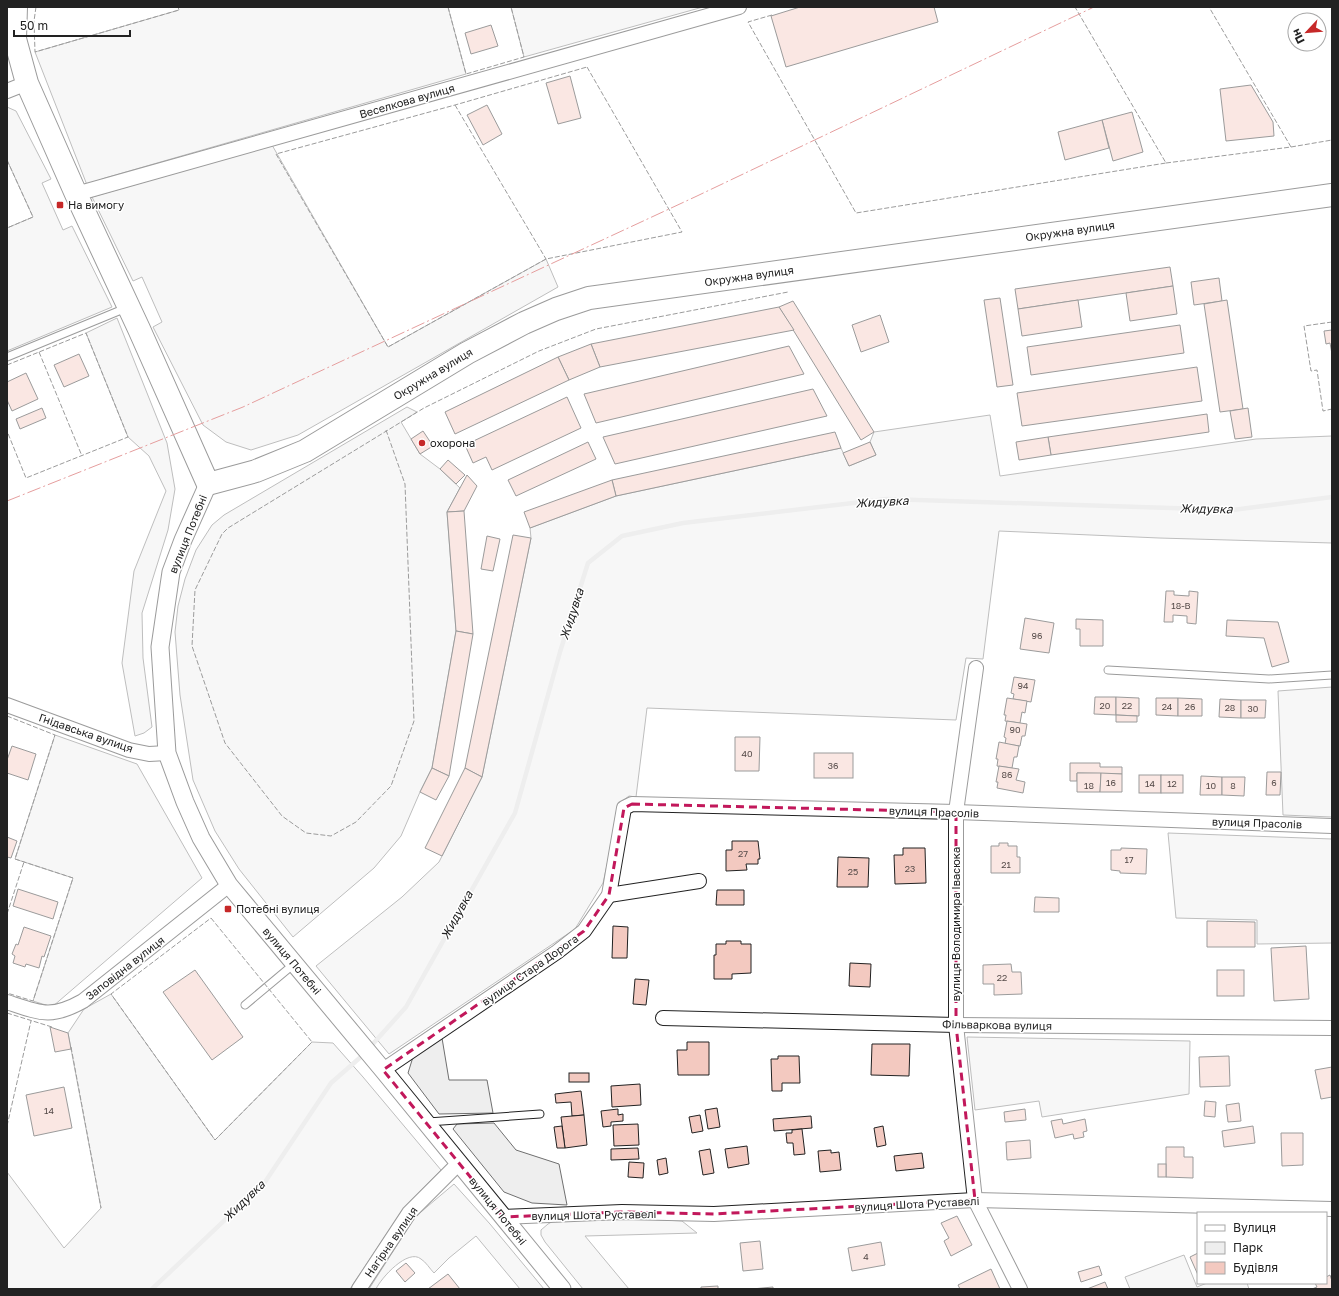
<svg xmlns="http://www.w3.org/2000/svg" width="1339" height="1296" viewBox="0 0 1339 1296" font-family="'Golos Text',sans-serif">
<rect width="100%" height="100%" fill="#fff"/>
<!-- green -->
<g fill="#eee" stroke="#6f6f6f">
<polygon points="178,7 448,7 466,74 105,178 87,185 35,52 179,10"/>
<polygon points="511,7 703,7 524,57"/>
<polygon points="7,107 16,111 51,179 42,183 63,230 72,226 112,307 7,351 7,228 33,217 7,160"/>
<polygon points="272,145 388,347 546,259 558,287 298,435 251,450 226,442 203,425 153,327 162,322 142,277 133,281 92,197"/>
<polygon points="117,318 167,443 175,489 168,530 142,613 143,658 152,727 144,733 135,736 122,663 134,571 166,491 149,456 128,437 86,333"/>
<polygon points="407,407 417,412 401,422 420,454 440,469 460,488 447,512 456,631 432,768 420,792 401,836 374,868 293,937 239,869 215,831 193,780 180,695 175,632 178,606 185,579 196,550 212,525 224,515"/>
<polygon points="990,415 1000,476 1256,439 1332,436 1332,543 1159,538 999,531 983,659 966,658 956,720 647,708 636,797 629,796 621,802 603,883 575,929 389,1054 316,966 402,897 439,862 482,777 531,538 530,528 616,496 841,448 849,466 876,455 870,442 874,432"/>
<polygon points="1332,687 1332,817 1283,815 1278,691"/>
<polygon points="55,735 137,764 202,878 52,1007 33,1001 73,878 15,859"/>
<polygon points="1168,833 1332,839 1332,943 1257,944 1257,920 1176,918"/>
<polygon points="111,994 215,1140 312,1042 333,1043 363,1077 441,1170 403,1209 350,1289 7,1289 7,1172 64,1248 101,1208 68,1033 84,1009"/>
<polygon points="967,1037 1190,1041 1189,1094 1042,1117 1039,1101 975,1110"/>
<polygon points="442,1038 449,1080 487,1080 493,1113 439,1114 408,1073 413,1057"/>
<polygon points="494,1123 516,1150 559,1164 567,1205 532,1203 504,1192 453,1129 457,1124"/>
<path d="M 454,1184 L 490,1224 L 544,1289 L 520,1289 L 476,1236 L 449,1258 L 434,1273 C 430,1269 426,1262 421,1259 C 408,1248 381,1278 376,1289 L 369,1289 L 415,1217 Z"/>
<polygon points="625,1218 682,1221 697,1233 585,1236 629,1289 583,1289 545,1242 541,1235 541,1230 548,1224 557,1219"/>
<polygon points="1184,1255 1197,1287 1207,1283 1247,1283 1249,1289 1130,1289 1125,1277"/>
</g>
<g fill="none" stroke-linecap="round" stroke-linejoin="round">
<!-- stream -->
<polyline stroke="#d9d9d9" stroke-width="4.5" points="152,1289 265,1182 331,1083 363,1055 406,1007 515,813 560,652 588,563 622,536 683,523 887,499 1233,510 1332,497"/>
</g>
<!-- building -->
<g fill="#f3c9c0" stroke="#222">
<polygon points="800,7 934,7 938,22 786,67 771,16"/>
<polygon points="491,25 498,46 471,54 465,33"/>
<polygon points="570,76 581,118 558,124 546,83"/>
<polygon points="1251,85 1273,122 1274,136 1226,141 1220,89"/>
<polygon points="487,105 502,134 483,145 467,115"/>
<polygon points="1132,112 1143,152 1113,161 1102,120"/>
<polygon points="1102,120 1109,148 1065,160 1058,132"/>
<polygon points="1170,267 1173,286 1018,309 1015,289"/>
<polygon points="1219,278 1222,301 1194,305 1191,282"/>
<polygon points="1173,286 1177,314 1130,321 1126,293"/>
<polygon points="1000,298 1013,385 997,387 984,300"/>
<polygon points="1078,300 1082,327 1022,336 1018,309"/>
<polygon points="1227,300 1243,409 1220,412 1204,304"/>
<polygon points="793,301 874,432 861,440 779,307"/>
<polygon points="779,307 794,330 600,367 591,344"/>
<polygon points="880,315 889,342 861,352 852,325"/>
<polygon points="1180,325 1184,353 1031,375 1027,347"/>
<polygon points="1332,330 1332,354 1330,343 1326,344 1324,331"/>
<polygon points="591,344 600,367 569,380 558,357"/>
<polygon points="789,346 804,374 596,423 584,394"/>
<polygon points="79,354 89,376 64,387 54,365"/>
<polygon points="558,357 569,380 455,434 445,412"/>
<polygon points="1197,367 1202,401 1022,426 1017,393"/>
<polygon points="26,373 38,399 12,411 7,400 7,382"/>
<polygon points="813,389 827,416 615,464 603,437"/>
<polygon points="567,397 581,428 492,470 486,457 473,463 465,445"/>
<polygon points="42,408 46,418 20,429 16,419"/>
<polygon points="1248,408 1252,437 1235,439 1230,411"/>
<polygon points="1207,414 1209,432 1051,455 1048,437"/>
<polygon points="423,431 433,446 420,454 411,439"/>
<polygon points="835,432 841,448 616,496 612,480"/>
<polygon points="1048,437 1051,455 1019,460 1016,442"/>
<polygon points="588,442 596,459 516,496 508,480"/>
<polygon points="870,442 876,455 849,466 843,453"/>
<polygon points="448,460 465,475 456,484 440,469"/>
<polygon points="467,475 477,486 464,511 447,512"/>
<polygon points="612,480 616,496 530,528 524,512"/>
<polygon points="464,511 473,634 456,631 447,512"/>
<polygon points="513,535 531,538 482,777 465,768"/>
<polygon points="487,536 500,539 493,571 481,569"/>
<polygon points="1166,591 1174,591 1174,595 1189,596 1189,591 1198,592 1196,624 1187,623 1187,616 1173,615 1173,622 1164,622"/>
<polygon points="1025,618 1054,623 1049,653 1020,649"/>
<polygon points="1076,619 1103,620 1103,646 1080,646 1080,629 1076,629"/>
<polygon points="1227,620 1278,622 1289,662 1272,667 1264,638 1226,636"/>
<polygon points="456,631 473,634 449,776 432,768"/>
<polygon points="1014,677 1035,680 1031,702 1013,699 1014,694 1011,693"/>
<polygon points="1095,697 1116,697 1116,715 1094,714"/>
<polygon points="1116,697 1139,698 1139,716 1116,715"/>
<polygon points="1007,698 1027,701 1025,713 1022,712 1020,723 1005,721 1006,715 1004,715"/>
<polygon points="1156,698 1178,698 1178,716 1156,715"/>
<polygon points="1178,698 1202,699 1202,716 1178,716"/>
<polygon points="1220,699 1241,700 1241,718 1219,717"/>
<polygon points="1241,700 1266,700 1265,718 1241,718"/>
<polygon points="1116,715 1137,716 1137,722 1116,722"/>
<polygon points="1007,721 1027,724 1025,736 1022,736 1020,746 1005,744 1006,738 1004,737"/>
<polygon points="735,737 760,737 759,771 735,771"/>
<polygon points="999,742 1019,746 1017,757 1014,757 1012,768 997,766 998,759 996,759"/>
<polygon points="12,746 36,754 28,780 7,773 7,760"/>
<rect x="814" y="753" width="39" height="25"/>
<polygon points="1070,763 1100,763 1100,767 1122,767 1122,774 1077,773 1077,781 1070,781"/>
<polygon points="999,766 1019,769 1016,780 1025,782 1023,793 997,788 998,782 996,782"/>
<polygon points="432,768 449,776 436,800 420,792"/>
<polygon points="465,768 482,777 442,856 425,848"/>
<polygon points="1267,772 1281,772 1280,795 1266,795"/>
<polygon points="1077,773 1101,773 1100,792 1077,792"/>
<polygon points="1101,773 1122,774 1122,792 1100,792"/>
<rect x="1139" y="775" width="22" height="18"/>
<rect x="1161" y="775" width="22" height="18"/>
<polygon points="1201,776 1222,777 1222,795 1200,795"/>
<polygon points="1222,777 1245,777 1244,796 1222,795"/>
<polygon points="7,837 17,841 11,858 7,857"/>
<polygon points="732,841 758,841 760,859 758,859 758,864 746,864 747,870 726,871 726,850 732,850"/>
<polygon points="999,843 1008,843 1008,846 1017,846 1017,857 1020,857 1020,873 991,873 991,846 999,846"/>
<polygon points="903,848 925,848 926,883 895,884 894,855 903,855"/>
<polygon points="1121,848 1147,849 1146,874 1120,873 1120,871 1111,870 1111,850 1121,850"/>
<polygon points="838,857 869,858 868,887 837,887"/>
<polygon points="18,889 58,902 53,919 13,906"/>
<polygon points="717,890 744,890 744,905 716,905"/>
<polygon points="1035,897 1059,898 1059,912 1034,912"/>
<polygon points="1207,921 1255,922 1255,947 1207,947"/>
<polygon points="613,926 628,927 627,958 612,958"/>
<polygon points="24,927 51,936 44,957 42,956 39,968 26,964 25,967 13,963 15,956 12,954 16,944 18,945"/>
<polygon points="726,941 741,941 741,944 751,944 751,973 732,974 732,979 714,979 714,955 716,955 716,944 726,944"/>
<polygon points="1306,946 1309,999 1274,1001 1271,948"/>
<polygon points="850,963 871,964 870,987 849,986"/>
<polygon points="1011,964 1012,972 1021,972 1022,994 994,995 994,984 983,984 983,965"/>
<polygon points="195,970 243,1037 212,1060 163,992"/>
<rect x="1217" y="970" width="27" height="26"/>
<polygon points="635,979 649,980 646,1005 633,1004"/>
<polygon points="50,1027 68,1033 71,1049 55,1052"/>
<polygon points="687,1042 709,1042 709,1075 678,1075 677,1050 687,1050"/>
<polygon points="872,1044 910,1044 909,1076 871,1075"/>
<polygon points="778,1056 799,1056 800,1083 782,1083 782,1091 772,1091 771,1059 778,1059"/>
<polygon points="1229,1056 1230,1086 1200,1087 1199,1057"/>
<polygon points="1332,1067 1332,1097 1321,1099 1315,1070"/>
<rect x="569" y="1073" width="20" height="9"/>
<polygon points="640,1084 641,1105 612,1107 611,1086"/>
<polygon points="64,1087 72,1128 34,1136 26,1095"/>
<polygon points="581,1091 584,1115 572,1116 571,1102 556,1103 555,1094"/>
<polygon points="1205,1101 1216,1102 1215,1117 1204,1116"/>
<polygon points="1239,1103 1241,1121 1228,1122 1226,1105"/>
<polygon points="717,1108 720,1127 708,1129 705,1110"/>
<polygon points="618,1109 618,1115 623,1114 623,1121 611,1122 611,1126 603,1127 601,1111"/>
<polygon points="1025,1109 1026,1120 1005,1122 1004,1112"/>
<polygon points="584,1115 587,1145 565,1148 561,1117"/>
<polygon points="700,1115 703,1131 692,1133 689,1117"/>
<polygon points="811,1116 812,1128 774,1131 773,1119"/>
<polygon points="1062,1119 1063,1124 1085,1119 1087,1131 1083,1132 1084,1137 1074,1139 1073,1134 1055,1138 1051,1121"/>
<polygon points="638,1124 639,1145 614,1146 613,1125"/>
<polygon points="562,1126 565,1148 557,1148 554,1127"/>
<polygon points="883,1126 886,1145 877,1147 874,1128"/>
<polygon points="1253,1126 1255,1143 1224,1147 1222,1131"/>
<polygon points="802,1129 805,1154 794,1155 793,1143 787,1143 786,1133 792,1133 792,1130"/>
<polygon points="1281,1133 1303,1133 1303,1165 1282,1166"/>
<polygon points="1030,1140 1031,1158 1007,1160 1006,1142"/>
<polygon points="747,1146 749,1164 728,1168 725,1149"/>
<polygon points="1166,1147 1184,1147 1184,1157 1193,1157 1193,1178 1166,1177"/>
<polygon points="638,1148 639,1159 611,1160 611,1149"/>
<polygon points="710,1149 714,1173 703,1175 699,1151"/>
<polygon points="831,1150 831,1153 839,1152 841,1170 820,1172 818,1151"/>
<polygon points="922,1153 924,1168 896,1171 894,1156"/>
<polygon points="666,1158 668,1173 659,1175 657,1160"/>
<polygon points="629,1162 644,1163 643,1178 628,1177"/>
<rect x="1158" y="1164" width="8" height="13"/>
<polygon points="957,1216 972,1245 951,1256 944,1241 949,1238 941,1223"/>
<polygon points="760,1241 763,1269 743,1271 740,1243"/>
<polygon points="881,1242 885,1265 852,1271 848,1248"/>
<polygon points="1198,1253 1198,1275 1190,1257"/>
<polygon points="406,1263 415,1273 405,1282 396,1271"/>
<polygon points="1099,1266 1102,1275 1081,1282 1078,1272"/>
<polygon points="991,1269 1000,1289 960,1289 958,1285"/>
<polygon points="448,1274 460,1289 428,1289"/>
<polygon points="1330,1275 1332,1281 1332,1289 1312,1289 1317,1287 1315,1283 1326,1283 1326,1277"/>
<polygon points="1105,1282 1108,1289 1087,1289"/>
<polygon points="718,1286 718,1289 701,1289 701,1287"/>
<polygon points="773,1287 773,1289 752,1289"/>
</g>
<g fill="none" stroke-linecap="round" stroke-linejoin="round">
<!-- service casing -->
<g stroke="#222" stroke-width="9">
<g id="service">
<polyline points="7,357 126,308"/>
<polyline points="1108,670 1269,679 1332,675"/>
<polyline points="245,1005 294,964"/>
<polyline points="428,1122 540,1114"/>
</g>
</g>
<!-- minor casing -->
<g stroke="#222" stroke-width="16">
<g id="minor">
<polyline points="7,91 27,83"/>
<polyline points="76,194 739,7"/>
<polyline points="976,668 956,812 956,1025 975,1200 1020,1289"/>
<polyline points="7,705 129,750 149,754 167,753"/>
<polyline points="609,895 699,881"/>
<path d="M 7,1002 C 40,1013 51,1019 83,1001 L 229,885"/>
<polyline points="663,1018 956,1025 1332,1028"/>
<polyline points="383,1070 557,952 584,931 609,895 624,808 632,804 956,812 1332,826"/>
<polyline points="503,1217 622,1212 714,1214 975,1200 1332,1209"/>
<polyline points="359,1289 409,1213 459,1163"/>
</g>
</g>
<!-- tertiary casing -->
<g stroke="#222" stroke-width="19">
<polyline id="tertiary" points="208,484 183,540 171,572 160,647 167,753 185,802 201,838 229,885 383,1070 562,1289"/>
</g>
<!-- primary casing -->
<g stroke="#222" stroke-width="24">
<polyline id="primary" points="16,7 15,39 27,83 76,194 139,329 208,484 256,471 305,451 467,353 524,323 556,309 589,298 1332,195"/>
</g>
<!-- service -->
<use href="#service" stroke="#fff" stroke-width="7"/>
<!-- minor -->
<use href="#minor" stroke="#fff" stroke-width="14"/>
<!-- tertiary -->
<use href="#tertiary" stroke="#fff" stroke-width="17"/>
<!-- primary -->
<use href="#primary" stroke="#fff" stroke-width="22"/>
<!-- fence -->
<g stroke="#222" stroke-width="1" stroke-dasharray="5 2" stroke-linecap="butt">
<polyline points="36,7 34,21 35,52 179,10 178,7"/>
<polyline points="448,7 466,74 524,57 511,7"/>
<polyline points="772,15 748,22 856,213 1166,163 1075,7"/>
<polygon points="587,67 682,232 546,259 388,347 276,154 455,105"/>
<polyline points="455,105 546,259"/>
<polyline points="1291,147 1332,140"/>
<polyline points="7,160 33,217 7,228"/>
<polyline points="1166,163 1291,147 1209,7"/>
<polyline points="1332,322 1304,326 1311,371 1317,370 1323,411 1332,409"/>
<polyline points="39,352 82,456"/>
<polyline points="7,365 86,333 128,437 26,478 7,431"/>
<polyline points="386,430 405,484 414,721 391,786 356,822 331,836 306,833 282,816 225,743 192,646 195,590 222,534 228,528 424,408 539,351 596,329 788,292"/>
<polyline points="7,716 55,735 15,859 73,878 33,1001 7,993"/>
<polyline points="7,914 24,862"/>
<polygon points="211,918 312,1042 215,1140 111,994"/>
<polyline points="7,1013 52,1027"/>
<polyline points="71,1047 101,1208"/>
<polyline points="7,1126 31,1021"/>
</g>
<!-- power -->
<polyline stroke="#c62828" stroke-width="1" stroke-dasharray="14 3 2 3" stroke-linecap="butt" points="7,501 243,407 697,196 1094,7"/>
</g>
<!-- marked area -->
<path d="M0 0H1339V1296H0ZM 632,804 L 956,812 L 956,1025 L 975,1200 L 714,1214 L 622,1212 L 503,1217 L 383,1070 L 584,931 L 609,895 L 624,808 Z" fill="#fff" fill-opacity=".55" fill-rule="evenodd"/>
<path fill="none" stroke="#c2185b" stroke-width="3" stroke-dasharray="8 5" stroke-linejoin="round" d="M 632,804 L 956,812 L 956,1025 L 975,1200 L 714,1214 L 622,1212 L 503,1217 L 383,1070 L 584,931 L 609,895 L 624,808 Z"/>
<!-- markers -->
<g fill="#c62828" stroke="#fff" stroke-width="1.5">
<rect x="56" y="201" width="8" height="8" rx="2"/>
<circle cx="422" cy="443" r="4"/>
<rect x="224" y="905" width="8" height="8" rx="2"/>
</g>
<g text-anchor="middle" stroke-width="3" stroke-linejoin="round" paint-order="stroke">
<!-- number labels -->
<g font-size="9" fill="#564c4a">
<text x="1181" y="609">18-В</text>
<text x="1037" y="639">96</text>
<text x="1023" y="689">94</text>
<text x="1105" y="709">20</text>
<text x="1127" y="709">22</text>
<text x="1167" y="710">24</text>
<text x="1190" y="710">26</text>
<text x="1230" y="711">28</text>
<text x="1253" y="712">30</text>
<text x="1015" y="733">90</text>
<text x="747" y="757">40</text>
<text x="833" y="769">36</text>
<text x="1007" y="778">86</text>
<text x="1111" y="786">16</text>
<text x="1274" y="786">6</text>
<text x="1150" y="787">14</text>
<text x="1172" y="787">12</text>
<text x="1089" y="789">18</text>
<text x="1211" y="789">10</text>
<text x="1233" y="789">8</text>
<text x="743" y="857">27</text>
<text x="1129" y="863">17</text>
<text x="1006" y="868">21</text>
<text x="910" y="872">23</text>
<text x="853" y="875">25</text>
<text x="1002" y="981">22</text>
<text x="49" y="1114">14</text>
<text x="866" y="1260">4</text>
</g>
<!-- street labels -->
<g font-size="11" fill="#222" stroke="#fff">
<text transform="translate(407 101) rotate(-16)" y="4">Веселкова вулиця</text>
<text transform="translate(1070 231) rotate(-8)" y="4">Окружна вулиця</text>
<text transform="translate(749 276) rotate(-8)" y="4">Окружна вулиця</text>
<text transform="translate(433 374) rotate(-31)" y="4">Окружна вулиця</text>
<text transform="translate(188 534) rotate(-68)" y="4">вулиця Потебні</text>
<text transform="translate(86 733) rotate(19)" y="4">Гнідавська вулиця</text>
<text transform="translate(934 812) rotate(2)" y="4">вулиця Прасолів</text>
<text transform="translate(1257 823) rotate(2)" y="4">вулиця Прасолів</text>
<text transform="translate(956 924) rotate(-90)" y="4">вулиця Володимира Івасюка</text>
<text transform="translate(292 961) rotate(50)" y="4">вулиця Потебні</text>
<text transform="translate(125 968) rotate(-38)" y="4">Заповідна вулиця</text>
<text transform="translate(530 970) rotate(-35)" y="4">вулиця Стара Дорога</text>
<text transform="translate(997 1025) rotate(1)" y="4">Фільваркова вулиця</text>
<text transform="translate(917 1204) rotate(-3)" y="4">вулиця Шота Руставелі</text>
<text transform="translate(498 1211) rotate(51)" y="4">вулиця Потебні</text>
<text transform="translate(594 1215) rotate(-1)" y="4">вулиця Шота Руставелі</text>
<text transform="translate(391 1242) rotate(-55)" y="4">Нагірна вулиця</text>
</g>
<!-- poi labels -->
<g font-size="11" fill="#222" stroke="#fff" text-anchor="start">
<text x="68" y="209">На вимогу</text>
<text x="430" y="447">охорона</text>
<text x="236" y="913">Потебні вулиця</text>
</g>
<!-- water labels -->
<g font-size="12" font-style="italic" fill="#222" stroke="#fff">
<text transform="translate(882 502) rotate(-3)" y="4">Жидувка</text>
<text transform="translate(1206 509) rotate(1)" y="4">Жидувка</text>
<text transform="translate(572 614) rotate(-72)" y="4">Жидувка</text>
<text transform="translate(457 915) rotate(-61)" y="4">Жидувка</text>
<text transform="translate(244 1201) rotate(-44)" y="4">Жидувка</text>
</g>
</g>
<!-- border -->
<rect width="1339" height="1296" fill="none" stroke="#222222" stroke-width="16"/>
<!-- legend -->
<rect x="1197" y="1212" width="130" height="72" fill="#ffffff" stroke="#a7a7a7"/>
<rect x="1205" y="1225" width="20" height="6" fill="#ffffff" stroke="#a7a7a7"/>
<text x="1233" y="1232" font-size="12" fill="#222222">Вулиця</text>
<rect x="1205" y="1242" width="20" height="12" fill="#eeeeee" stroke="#a7a7a7"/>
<text x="1233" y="1252" font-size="12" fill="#222222">Парк</text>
<rect x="1205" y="1262" width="20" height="12" fill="#f3c9c0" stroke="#a7a7a7"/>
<text x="1233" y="1272" font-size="12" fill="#222222">Будівля</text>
<!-- north arrow -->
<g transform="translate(1307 32) rotate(244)"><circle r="19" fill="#ffffff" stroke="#a7a7a7"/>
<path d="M0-3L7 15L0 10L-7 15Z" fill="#c62828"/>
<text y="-6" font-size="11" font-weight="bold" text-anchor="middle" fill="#222222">Пн</text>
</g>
<!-- scale -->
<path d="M14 30v6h116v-6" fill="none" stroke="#222222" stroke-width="2"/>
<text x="20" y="30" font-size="12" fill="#222222" stroke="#ffffff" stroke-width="3" paint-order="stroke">50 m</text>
</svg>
